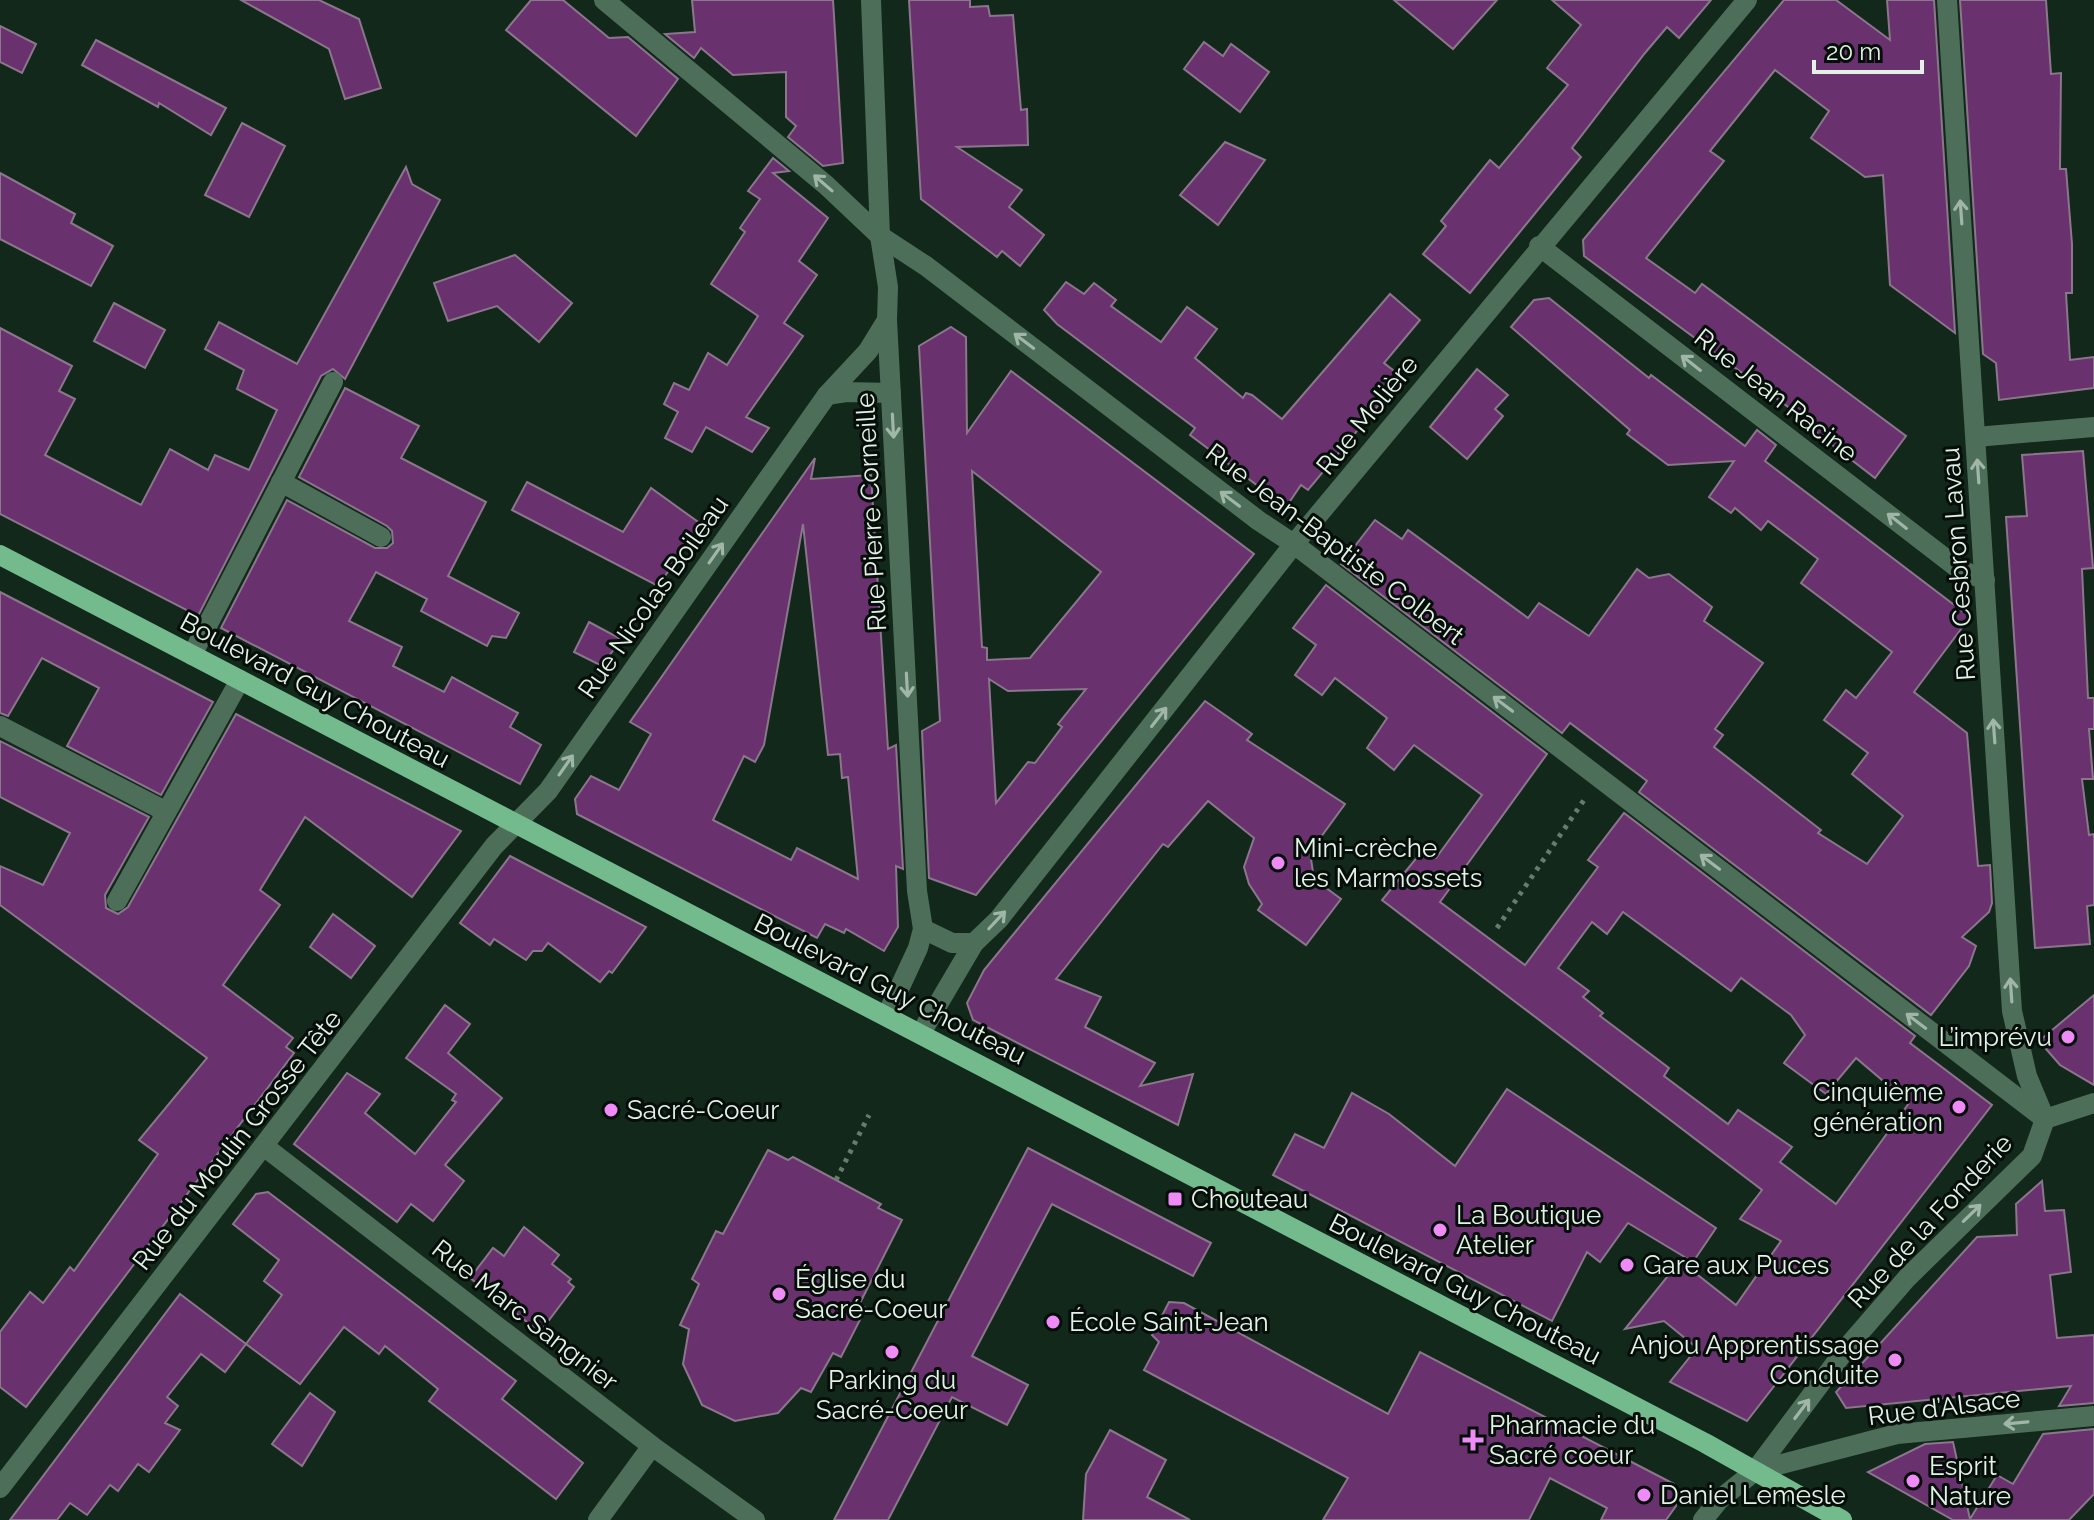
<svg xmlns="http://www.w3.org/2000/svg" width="2094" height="1520" viewBox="0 0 2094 1520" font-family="Raleway,sans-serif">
<rect width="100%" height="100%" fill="#11281a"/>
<!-- building -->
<g fill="#69316e" stroke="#8b768c" stroke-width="2" fill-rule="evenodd">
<polygon points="241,0 319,0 359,19 381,88 345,99 329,49"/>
<polygon points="531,0 563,0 609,38 628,37 678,79 636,136 506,30"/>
<polygon points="692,0 833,0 843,163 823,166 788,137 796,126 786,117 786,72 733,75 701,48 694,58 665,34 695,32"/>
<polygon points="909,0 970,0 970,7 988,6 990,16 1013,15 1021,110 1027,109 1028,145 957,147 1022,190 1009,207 1044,235 1020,266 1002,251 997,257 921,199"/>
<polygon points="1394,0 1497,0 1453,49"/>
<polygon points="1552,0 1711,0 1679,38 1667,27 1645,53 1572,148 1581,157 1470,293 1423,254 1446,226 1441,221 1490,160 1499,168 1568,85 1547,68 1581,25"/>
<polygon points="1784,0 1836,0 1890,40 1887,0 1934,0 1955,333 1890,285 1883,175 1865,177 1811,138 1829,111 1775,70 1710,151 1724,161 1646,258 1695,293 1702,284 1906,436 1875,478 1809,427 1811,424 1584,256 1583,240"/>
<polygon points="1960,0 2046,0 2051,74 2061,73 2060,169 2066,169 2072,244 2072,293 2066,293 2070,360 2094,357 2094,388 1999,400 1996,363 1983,354"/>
<polygon points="0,26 36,44 22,73 0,62"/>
<polygon points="96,40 226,108 211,135 159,103 158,107 82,65"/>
<polygon points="1204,42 1223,56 1231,44 1269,72 1240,112 1184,69"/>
<polygon points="242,123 285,146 249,217 205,195"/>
<polygon points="1225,142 1265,160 1218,225 1180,195"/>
<polygon points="773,158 789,171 773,173 828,218 799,261 817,275 784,323 803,336 746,417 769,428 752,452 706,427 692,452 665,438 678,412 664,404 674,383 689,390 708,353 727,365 758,316 711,284 745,232 740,228 760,199 748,191"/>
<polygon points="406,167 412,184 440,200 345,379 333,369 321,376 198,616 0,514 0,328 72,366 59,391 75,399 45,455 141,505 170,449 208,470 215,455 249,470 277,410 237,389 244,370 205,349 219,322 297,364"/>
<polygon points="0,173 75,214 71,223 113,246 91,286 0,239"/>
<polygon points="515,255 572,303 539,342 497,306 448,321 434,283"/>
<polygon points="1066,282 1084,294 1094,283 1116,300 1111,306 1161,342 1187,307 1217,329 1195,358 1243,398 1246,393 1252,395 1282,419 1390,294 1420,320 1384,363 1402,377 1308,490 1301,485 1286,507 1190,435 1195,428 1057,324 1044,310"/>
<polygon points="1549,298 1649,378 1651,375 1745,446 1757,430 1776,445 1765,461 1970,617 1914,692 1967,733 1978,866 1990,865 1992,903 1989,912 1962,937 1976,946 1969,966 1931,1015 1639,792 1647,781 1570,723 1562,733 1341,564 1375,520 1402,539 1408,530 1528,618 1539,603 1589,636 1637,569 1649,578 1669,574 1712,607 1704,621 1763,663 1715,729 1723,735 1714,747 1821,830 1818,833 1867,864 1903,816 1852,774 1868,753 1824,720 1846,690 1856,698 1892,652 1801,583 1818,559 1768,521 1761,530 1735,508 1731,513 1709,497 1734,461 1668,465 1627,434 1630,430 1511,327 1534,300"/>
<polygon points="114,303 165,330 145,368 94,341"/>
<path d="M 951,327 L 966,337 L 967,433 L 1011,371 L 1254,554 L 976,895 L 929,878 L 922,731 L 940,721 L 919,346 ZM 972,471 L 1101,572 L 1030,658 L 987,660 L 987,648 L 982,647 ZM 989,679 L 1008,691 L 1086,689 L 1058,724 L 1062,727 L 1035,763 L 1028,762 L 996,803 Z"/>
<polygon points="1477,369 1508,395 1495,409 1503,416 1467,459 1430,427"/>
<polygon points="345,388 419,426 401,458 486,502 448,576 519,613 506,638 492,636 487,646 421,611 427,599 376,572 349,621 402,647 393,666 444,692 452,677 518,713 510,727 541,745 520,784 221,628 287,500 375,548 387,548 393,543 392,531 387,526 299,477"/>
<polygon points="2083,451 2093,568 2082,569 2088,698 2094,698 2094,729 2089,729 2093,779 2082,779 2089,835 2094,834 2094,905 2087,906 2090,944 2035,948 2006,517 2027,516 2022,455"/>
<path d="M 815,458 L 811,479 L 871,475 L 888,749 L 896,745 L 903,869 L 896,866 L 898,927 L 884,951 L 846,929 L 844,933 L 825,924 L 817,938 L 577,814 L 575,799 L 591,776 L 619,790 L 651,734 L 630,722 ZM 803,524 L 828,755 L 840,754 L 842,778 L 848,777 L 858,879 L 797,848 L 791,860 L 713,820 L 744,756 L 755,762 L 764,745 Z"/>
<polygon points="527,482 623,532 651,488 701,524 658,586 512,510"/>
<path d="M 1326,585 L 1547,754 L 1440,902 L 1525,965 L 1598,867 L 1588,860 L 1624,813 L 1915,1036 L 1910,1043 L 1992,1105 L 1747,1421 L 1670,1382 L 1697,1348 L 1664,1321 L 1625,1329 L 1680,1261 L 1736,1305 L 1781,1241 L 1740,1219 L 1762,1190 L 1382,900 L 1423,850 L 1436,858 L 1482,795 L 1414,745 L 1394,770 L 1367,748 L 1387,718 L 1335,678 L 1322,695 L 1295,675 L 1316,645 L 1293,628 ZM 1623,912 L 1731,991 L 1741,978 L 1791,1015 L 1805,1035 L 1784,1063 L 1826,1094 L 1856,1058 L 1909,1103 L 1836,1204 L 1780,1162 L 1792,1147 L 1738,1110 L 1728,1124 L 1664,1076 L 1669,1068 L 1600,1016 L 1603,1013 L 1583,997 L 1589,991 L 1558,968 L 1592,922 L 1607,934 Z"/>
<polygon points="0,592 213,702 161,795 67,746 99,688 42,658 8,716 0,713"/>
<polygon points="589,622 621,639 602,666 574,652"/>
<polygon points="1205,701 1252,734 1247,740 1345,804 1310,852 1314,879 1341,899 1306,945 1258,910 1262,904 1249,884 1244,867 1254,838 1208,801 1168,847 1163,844 1056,979 1101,997 1085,1027 1155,1063 1140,1086 1193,1074 1178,1125 973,1020 967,1003 984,970"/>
<polygon points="236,714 461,831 412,897 305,817 260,890 280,905 223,985 293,1038 286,1047 294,1053 26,1407 0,1387 0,1332 30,1292 43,1303 70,1267 74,1271 158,1154 139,1140 207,1058 0,905 0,866 43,885 70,833 0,797 0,741 149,817 105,895 106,908 118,914 128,907"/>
<polygon points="510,856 646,927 612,973 609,971 600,982 548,943 542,951 533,951 526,960 494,939 490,945 460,923"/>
<polygon points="333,914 375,946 351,978 310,947"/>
<polygon points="2094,995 2094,1085 2060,1065 2039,1041"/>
<polygon points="445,1005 470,1024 448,1053 502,1098 445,1165 464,1181 433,1221 411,1204 397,1222 294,1144 347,1073 380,1094 365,1113 415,1154 456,1102 452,1100 456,1094 406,1058"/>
<polygon points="1507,1089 1716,1228 1693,1262 1628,1223 1600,1262 1587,1252 1552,1321 1273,1175 1295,1134 1324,1148 1352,1093 1389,1114 1455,1166"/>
<polygon points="1028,1148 1211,1243 1193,1276 1052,1204 972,1356 1028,1385 1007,1425 952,1397 888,1520 834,1520"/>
<polygon points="768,1150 788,1160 793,1157 881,1204 878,1208 902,1220 859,1305 866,1308 841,1357 833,1353 811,1392 801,1388 778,1413 735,1421 702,1405 683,1364 689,1329 680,1325 699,1284 692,1279 716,1231 723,1234"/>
<polygon points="2042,1181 2045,1211 2064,1210 2071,1272 2050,1275 2057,1338 2094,1335 2094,1403 2059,1406 2071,1386 1846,1408 1836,1392 1977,1237 2017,1235 2016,1204"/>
<polygon points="268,1192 516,1381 502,1399 583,1463 556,1499 429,1401 438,1389 385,1346 379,1354 344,1327 300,1384 246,1344 282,1295 264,1281 279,1260 233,1224 256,1194"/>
<polygon points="524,1227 559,1255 552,1264 571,1279 568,1282 574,1287 540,1332 470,1278 493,1248 504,1256"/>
<polygon points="180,1294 246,1344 225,1372 201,1354 167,1397 178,1406 165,1423 180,1430 149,1472 138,1464 118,1491 110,1485 87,1515 70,1503 57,1520 10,1520"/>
<polygon points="1169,1302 1184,1303 1388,1414 1420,1352 1674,1484 1676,1506 1666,1520 1601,1520 1607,1508 1550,1478 1529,1520 1323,1520 1348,1478 1144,1370 1159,1342 1152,1335"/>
<polygon points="310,1393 335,1412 302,1466 272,1444"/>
<polygon points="2094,1429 2094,1494 2069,1520 1953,1520 1868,1472 1925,1444 1953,1442 1970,1519 1997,1475 2013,1484 2043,1434"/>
<polygon points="1110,1430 1166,1460 1147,1497 1190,1520 1083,1520 1086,1474"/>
</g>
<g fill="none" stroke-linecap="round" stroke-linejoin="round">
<!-- path -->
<g stroke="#687b6f" stroke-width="5" stroke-dasharray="4 6" stroke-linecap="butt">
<polyline points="1497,928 1584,800"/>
<polyline points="836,1180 869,1115"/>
</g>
<!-- minor -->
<g stroke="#4d6e58" stroke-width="20">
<polyline points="604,0 826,185 880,236 926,266 1259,521 1294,544 2045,1119"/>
<polyline points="871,0 880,236 888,287 887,320 917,891 923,929 918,948 887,1015"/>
<polyline points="1947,0 2012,1011 2027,1076 2045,1119"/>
<polyline points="1539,246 1959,569 1985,580"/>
<polyline points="887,320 868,351 827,395 846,392 891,393"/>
<polyline points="1976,437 2094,427"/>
<polyline points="281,482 381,537"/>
<polyline points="192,655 333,382"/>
<polyline points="0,726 165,811"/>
<polyline points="117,901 240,680"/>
<polyline points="923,929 952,943 974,943"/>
<polyline points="921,1033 974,943 999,919 1294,544 1747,0"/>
<polyline points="2045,1119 2094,1103"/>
<polyline points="265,1147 652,1446 755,1520"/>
<polyline points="1755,1471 1897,1434 2094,1416"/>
<polyline points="0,1488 494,846 548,791 827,395"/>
<polyline points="598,1520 652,1446"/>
<polyline points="1703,1520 1719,1500 1755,1471 1849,1345 1907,1278 2032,1156 2045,1119"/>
</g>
<!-- major -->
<polyline stroke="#73bb8d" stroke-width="20" points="0,555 1705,1443 1842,1520"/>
</g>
<!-- one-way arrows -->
<defs><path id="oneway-shaft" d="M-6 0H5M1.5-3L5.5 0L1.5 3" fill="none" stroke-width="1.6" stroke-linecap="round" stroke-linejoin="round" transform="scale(2)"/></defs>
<g stroke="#a0b6a7">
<use href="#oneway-shaft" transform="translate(823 183) rotate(-139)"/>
<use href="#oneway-shaft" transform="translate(1961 212) rotate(-94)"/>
<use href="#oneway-shaft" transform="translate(1024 341) rotate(-143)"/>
<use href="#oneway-shaft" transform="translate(1691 363) rotate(-142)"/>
<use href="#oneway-shaft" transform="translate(893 426) rotate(87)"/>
<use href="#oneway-shaft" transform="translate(1978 471) rotate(-94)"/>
<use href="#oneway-shaft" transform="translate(1230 499) rotate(-143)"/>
<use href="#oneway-shaft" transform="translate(1897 521) rotate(-142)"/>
<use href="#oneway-shaft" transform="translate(716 553) rotate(-55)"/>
<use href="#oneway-shaft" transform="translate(907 685) rotate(87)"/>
<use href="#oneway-shaft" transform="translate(1503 704) rotate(-143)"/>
<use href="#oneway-shaft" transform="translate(1159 717) rotate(-52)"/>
<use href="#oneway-shaft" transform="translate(1994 731) rotate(-94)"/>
<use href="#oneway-shaft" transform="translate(566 765) rotate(-55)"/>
<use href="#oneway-shaft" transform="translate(1710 862) rotate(-143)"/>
<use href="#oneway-shaft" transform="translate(997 920) rotate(-47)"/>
<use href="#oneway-shaft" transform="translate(2011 990) rotate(-94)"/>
<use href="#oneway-shaft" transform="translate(1916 1021) rotate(-143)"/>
<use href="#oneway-shaft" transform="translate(1972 1213) rotate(-44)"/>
<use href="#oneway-shaft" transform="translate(1802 1409) rotate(-53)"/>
<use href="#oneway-shaft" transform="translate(2016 1423) rotate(175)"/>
</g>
<!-- markers -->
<g fill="#ef8bf7" stroke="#050e08" stroke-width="3">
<circle cx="1278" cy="863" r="8"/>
<circle cx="2068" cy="1037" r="8"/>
<circle cx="1959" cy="1107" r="8"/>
<circle cx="611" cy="1110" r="8"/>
<rect x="1167" y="1191" width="16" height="16" rx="4"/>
<circle cx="1440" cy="1230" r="8"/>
<circle cx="1627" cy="1265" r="8"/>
<circle cx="779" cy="1294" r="8"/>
<circle cx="1053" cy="1322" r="8"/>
<circle cx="892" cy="1352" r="8"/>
<circle cx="1895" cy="1360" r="8"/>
<path d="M1469 1428h8v8h8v8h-8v8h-8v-8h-8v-8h8z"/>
<circle cx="1913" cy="1481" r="8"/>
<circle cx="1644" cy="1495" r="8"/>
</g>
<g text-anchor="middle" stroke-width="6" stroke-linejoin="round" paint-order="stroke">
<!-- street labels -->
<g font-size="26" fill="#e3f1e7" stroke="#050e08">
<text transform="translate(1776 395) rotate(38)" y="9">Rue Jean Racine</text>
<text transform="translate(1367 415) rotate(-51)" y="9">Rue Molière</text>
<text transform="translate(871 512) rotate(-93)" y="9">Rue Pierre Corneille</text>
<text transform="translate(1335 544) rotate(37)" y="9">Rue Jean-Baptiste Colbert</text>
<text transform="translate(1958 564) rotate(-94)" y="9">Rue Cesbron Lavau</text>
<text transform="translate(653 597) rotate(-55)" y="9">Rue Nicolas Boileau</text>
<text transform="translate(315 690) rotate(28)" y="9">Boulevard Guy Chouteau</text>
<text transform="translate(890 989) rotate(27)" y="9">Boulevard Guy Chouteau</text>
<text transform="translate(237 1140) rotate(-52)" y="9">Rue du Moulin Grosse Tête</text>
<text transform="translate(1930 1221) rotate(-47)" y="9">Rue de la Fonderie</text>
<text transform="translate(1465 1289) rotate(27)" y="9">Boulevard Guy Chouteau</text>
<text transform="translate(525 1315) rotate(38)" y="9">Rue Marc Sangnier</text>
<text transform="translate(1944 1407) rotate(-7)" y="9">Rue d’Alsace</text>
</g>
<!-- poi labels -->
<g font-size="26" fill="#e3f1e7" stroke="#050e08" text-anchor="start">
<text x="1294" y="857">Mini-crèche<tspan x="1294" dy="30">les Marmossets</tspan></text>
<text x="2052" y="1046" text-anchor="end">L’imprévu</text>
<text x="1943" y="1101" text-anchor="end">Cinquième<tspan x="1943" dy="30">génération</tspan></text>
<text x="627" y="1119">Sacré-Coeur</text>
<text x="1191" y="1208">Chouteau</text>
<text x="1456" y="1224">La Boutique<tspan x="1456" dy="30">Atelier</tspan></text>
<text x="1643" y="1274">Gare aux Puces</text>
<text x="795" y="1288">Église du<tspan x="795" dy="30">Sacré-Coeur</tspan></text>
<text x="1069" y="1331">École Saint-Jean</text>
<text x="1879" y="1354" text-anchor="end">Anjou Apprentissage<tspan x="1879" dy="30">Conduite</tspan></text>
<text x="892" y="1389" text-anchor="middle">Parking du<tspan x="892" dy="30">Sacré-Coeur</tspan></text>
<text x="1489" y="1434">Pharmacie du<tspan x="1489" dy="30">Sacré coeur</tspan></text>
<text x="1929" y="1475">Esprit<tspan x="1929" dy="30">Nature</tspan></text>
<text x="1660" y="1504">Daniel Lemesle</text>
</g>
</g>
<!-- scale -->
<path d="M1814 60v12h108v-12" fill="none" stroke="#e3f1e7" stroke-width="4"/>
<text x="1826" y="60" font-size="24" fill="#e3f1e7" stroke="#050e08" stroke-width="6" paint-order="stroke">20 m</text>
</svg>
